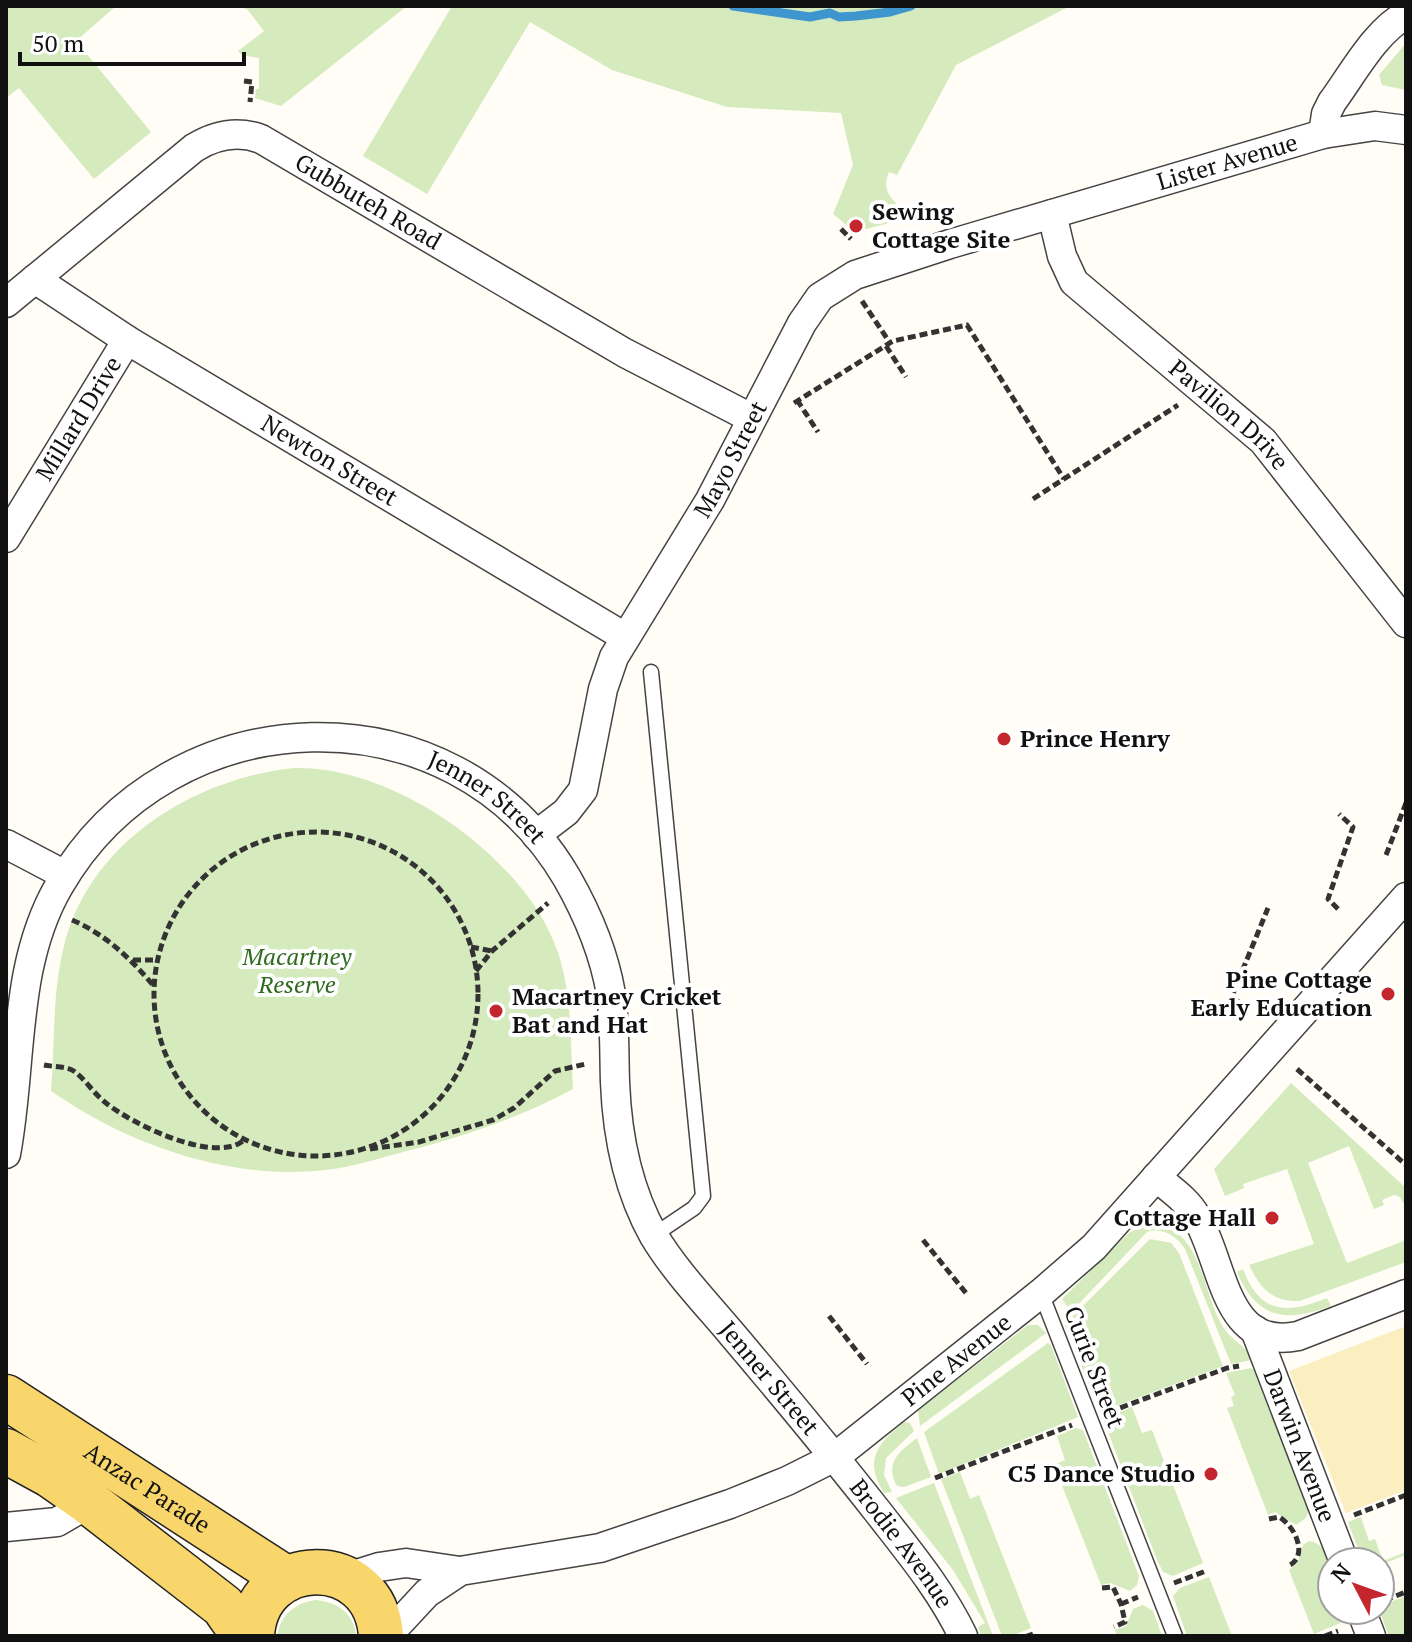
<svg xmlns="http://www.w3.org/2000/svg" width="1412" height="1642" viewBox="0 0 1412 1642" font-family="'PT Serif',serif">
<rect width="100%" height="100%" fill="#fffdf5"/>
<!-- green -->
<g fill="#d5ebbd">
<polygon points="6,6 116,6 76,41 151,132 94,179 19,88 6,98"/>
<polygon points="234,6 407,6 281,106 255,98 256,89 259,89 259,58 242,55 238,51 264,31 247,9"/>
<path d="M 452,6 L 1070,6 L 956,65 L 897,175 L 889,172 C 879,196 898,200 908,218 L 855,232 L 833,214 L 853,165 L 841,113 L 727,107 L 612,70 L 530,22 L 427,194 L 363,156 Z"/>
<polygon points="1406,43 1406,90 1382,85 1379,75"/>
<path d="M 294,768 C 393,765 524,856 557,950 C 573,995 570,1043 573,1089 C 527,1114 476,1132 426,1146 C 393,1154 359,1166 326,1170 C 231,1181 128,1145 51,1091 C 55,1043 52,993 64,946 C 90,842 193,779 294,768 Z"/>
<path d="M 1291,1083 L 1406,1188 L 1406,1208 L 1400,1197 L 1394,1195 L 1382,1200 L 1384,1205 L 1374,1209 L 1349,1146 L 1308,1163 L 1347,1263 L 1406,1240 L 1406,1262 L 1300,1301 C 1272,1302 1261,1289 1249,1265 L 1314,1244 L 1287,1169 L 1243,1184 L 1244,1188 L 1225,1196 L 1214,1169 Z"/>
<path d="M 1151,1223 C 1203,1228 1201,1291 1223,1327 C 1231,1340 1247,1346 1252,1360 L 1231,1364 L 1185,1249 C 1176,1236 1163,1227 1147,1232 L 1071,1312 L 1062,1299 L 1130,1232 Z"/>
<polygon points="1150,1239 1171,1243 1179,1253 1223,1366 1105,1410 1098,1407 1065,1324"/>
<path d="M 1243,1269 C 1260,1315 1288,1314 1327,1298 L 1331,1306 C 1285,1323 1257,1319 1237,1272 Z"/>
<polygon points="1028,1325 1038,1325 1046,1333 920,1426 918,1410"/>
<polygon points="1048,1343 1051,1345 1078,1417 939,1474 924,1432"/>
<polygon points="1251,1368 1258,1373 1310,1507 1306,1518 1296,1525 1275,1512 1268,1515 1227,1408 1234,1406 1231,1397 1235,1395 1226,1373"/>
<polygon points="1132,1407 1142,1433 1152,1430 1203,1563 1173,1576 1163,1572 1157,1560 1105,1424 1108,1417"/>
<path d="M 904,1422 L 910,1423 L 914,1431 L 886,1458 L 884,1475 L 892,1492 L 884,1493 C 863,1459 878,1444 904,1422 Z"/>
<polygon points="1076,1428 1083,1430 1139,1576 1137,1585 1130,1591 1110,1583 1101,1585 1054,1465 1065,1460 1057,1436"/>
<path d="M 917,1438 L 931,1477 L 904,1487 L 897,1486 C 884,1462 900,1451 917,1438 Z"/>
<polygon points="960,1472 970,1499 979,1495 1031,1628 1011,1636 1002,1636 941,1479"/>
<polygon points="934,1483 993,1636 981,1636 978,1627 985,1623 953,1570 896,1498"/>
<polygon points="1361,1517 1369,1541 1375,1539 1383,1561 1406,1552 1406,1555 1385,1563 1396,1591 1380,1597 1380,1562 1363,1562 1348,1522"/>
<path d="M 1309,1541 C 1338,1546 1332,1588 1332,1610 L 1349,1610 L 1349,1617 L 1345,1621 L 1314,1634 L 1289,1570 L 1298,1562 L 1303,1545 Z"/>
<polygon points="1209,1577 1232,1636 1187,1636 1173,1596 1180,1588"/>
<polygon points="1406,1596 1406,1636 1389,1636 1379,1610 1380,1606"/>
<path d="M 316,1600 C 338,1602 354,1614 356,1636 L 277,1636 C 281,1614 295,1603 316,1600 Z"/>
<polygon points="1143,1605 1153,1611 1162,1636 1117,1636 1115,1630 1126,1626 1133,1609"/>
</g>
<!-- sand -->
<polygon fill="#fbeec1" points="1406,1326 1406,1490 1346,1513 1289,1371"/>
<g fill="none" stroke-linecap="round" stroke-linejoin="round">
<!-- stream -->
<polyline stroke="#3f96cf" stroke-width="9" points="733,6 810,17 830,13 839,17 856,16 890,12 911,6"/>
<!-- service casing -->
<g stroke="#444" stroke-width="17">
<g id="service">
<polyline points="651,672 703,1196 694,1208 654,1235"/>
<polyline points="1041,1293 1175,1636"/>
</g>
</g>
<!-- minor casing -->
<g stroke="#444" stroke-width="31">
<g id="minor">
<path d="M 1323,134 L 1326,114 L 1332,102 C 1352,75 1376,30 1406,15"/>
<path id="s1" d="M 1052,214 L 1062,256 L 1074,282 L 1263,441 L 1406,623"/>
<path id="s2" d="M 35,279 L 127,340 L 625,637"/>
<path id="s3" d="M 6,303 L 194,148 C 215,135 237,130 261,139 L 625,353 L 751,418"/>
<path id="s4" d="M 6,538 L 127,340"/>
<path id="s5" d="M 536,835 L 566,812 L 583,790 L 603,689 L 614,657 L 710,500 L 802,323 L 820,297 L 855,275 L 950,244 L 1323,134 L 1375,126 L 1406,130"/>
<polyline points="6,844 65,875"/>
<path id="s6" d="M 6,1154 C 23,1064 12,967 59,886 C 169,695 453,683 567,878 C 587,913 604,953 611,994 C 615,1023 614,1052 615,1082 C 617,1134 628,1190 654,1236 C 675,1271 705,1302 731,1333 C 781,1392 830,1451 878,1512 C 909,1552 941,1590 963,1636"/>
<path d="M 1156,1177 C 1170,1189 1187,1200 1196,1216 C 1224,1261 1223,1351 1298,1336 L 1406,1294"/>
<path id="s7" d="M 1255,1330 L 1344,1562"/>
<polyline points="6,1527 57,1522 90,1503"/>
<polyline points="344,1578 379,1567 406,1563 460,1571"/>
<polyline points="1361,1610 1371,1636"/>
<path id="s8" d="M 387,1636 L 427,1593 L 460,1571 L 600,1548 L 730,1504 L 787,1481 L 835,1457 L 1041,1293 L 1094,1247 L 1406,897"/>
</g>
</g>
<!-- primary casing -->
<g stroke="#222" stroke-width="47">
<g id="primary">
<path id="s9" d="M 6,1397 L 287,1579"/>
<polyline points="6,1451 50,1475 90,1503 223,1606 244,1636"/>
<path d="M 252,1636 C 256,1552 376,1550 381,1636"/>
</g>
</g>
<!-- path -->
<g stroke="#333" stroke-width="5" stroke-dasharray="8 4" stroke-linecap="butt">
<polyline points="244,81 252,82 250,102"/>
<polyline points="841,229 851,239"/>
<polyline points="862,301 890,343"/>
<polyline points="886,346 906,377"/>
<polyline points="797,400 818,432"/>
<polyline points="794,403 893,341 967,325 1064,479"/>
<polyline points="1033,499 1178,405"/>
<circle cx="316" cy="994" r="162"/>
<polyline points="1386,855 1406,803"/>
<polyline points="1338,909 1328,899 1353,827 1339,814"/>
<path d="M 72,920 C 105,934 130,958 153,985"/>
<polyline points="471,947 492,951"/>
<polyline points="133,960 157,960"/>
<polyline points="476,971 492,951 548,903"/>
<polyline points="1247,1010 1232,996 1268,908"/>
<path d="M 44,1065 C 53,1067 68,1066 75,1072 C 86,1080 94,1094 106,1103 C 132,1124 215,1165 244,1140"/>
<polyline points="1297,1069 1406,1165"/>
<polyline points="370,1149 419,1142 493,1120 514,1108 555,1071 586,1064"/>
<polyline points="923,1240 966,1293"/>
<polyline points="829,1316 867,1364"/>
<polyline points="1109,1412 1227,1368 1239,1366"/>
<polyline points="935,1478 1072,1425"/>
<polyline points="1354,1515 1406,1495"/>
<path d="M 1269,1519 L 1279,1517 C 1294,1525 1310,1556 1288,1566"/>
<polyline points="1174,1583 1206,1571"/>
<polyline points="1102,1588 1113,1587 1121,1604 1125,1622 1114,1627"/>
<polyline points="1385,1600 1406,1592"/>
<polyline points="1121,1604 1138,1597"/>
<polyline points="1027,1636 1033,1634"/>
<polyline points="1325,1636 1338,1631"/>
</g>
<!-- service -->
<use href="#service" stroke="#fff" stroke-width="14"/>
<!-- minor -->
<use href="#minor" stroke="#fff" stroke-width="28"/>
<!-- primary -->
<use href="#primary" stroke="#f9d66b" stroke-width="44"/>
</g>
<!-- markers -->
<g fill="#c4262e" stroke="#fff" stroke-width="3">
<circle cx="856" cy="226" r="8"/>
<circle cx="1004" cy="739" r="8"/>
<circle cx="1388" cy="994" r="8"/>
<circle cx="496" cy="1011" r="8"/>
<circle cx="1272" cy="1218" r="8"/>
<circle cx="1211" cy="1474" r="8"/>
</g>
<g text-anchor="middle" stroke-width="8" stroke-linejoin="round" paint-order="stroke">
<!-- street labels -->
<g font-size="24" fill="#111" stroke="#fff">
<text dy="8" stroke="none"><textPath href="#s5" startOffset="1048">Lister Avenue</textPath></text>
<text dy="8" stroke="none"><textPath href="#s3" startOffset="438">Gubbuteh Road</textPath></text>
<text dy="8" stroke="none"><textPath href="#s1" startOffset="276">Pavilion Drive</textPath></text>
<text dy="8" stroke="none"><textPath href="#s4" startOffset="140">Millard Drive</textPath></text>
<text dy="8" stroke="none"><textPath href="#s5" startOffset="432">Mayo Street</textPath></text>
<text dy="8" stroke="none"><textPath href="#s2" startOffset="346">Newton Street</textPath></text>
<text dy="8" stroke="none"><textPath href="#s6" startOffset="772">Jenner Street</textPath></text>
<text dy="8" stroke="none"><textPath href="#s8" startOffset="648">Pine Avenue</textPath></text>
<text transform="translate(1094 1367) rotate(69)" y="8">Curie Street</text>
<text dy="8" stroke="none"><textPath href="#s6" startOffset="1444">Jenner Street</textPath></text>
<text dy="8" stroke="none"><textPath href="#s7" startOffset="124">Darwin Avenue</textPath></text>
<text dy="8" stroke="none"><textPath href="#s9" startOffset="168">Anzac Parade</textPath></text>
<text dy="8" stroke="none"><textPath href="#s6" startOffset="1656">Brodie Avenue</textPath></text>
</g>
<!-- poi labels -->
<g font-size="24" font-weight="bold" fill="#111" stroke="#fff" text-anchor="start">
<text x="872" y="220">Sewing<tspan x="872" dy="28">Cottage Site</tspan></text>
<text x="1020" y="747">Prince Henry</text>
<text x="1372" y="988" text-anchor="end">Pine Cottage<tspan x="1372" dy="28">Early Education</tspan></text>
<text x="512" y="1005">Macartney Cricket<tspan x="512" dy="28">Bat and Hat</tspan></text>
<text x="1256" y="1226" text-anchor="end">Cottage Hall</text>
<text x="1195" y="1482" text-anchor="end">C5 Dance Studio</text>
</g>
<!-- park labels -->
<g font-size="24" font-style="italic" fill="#2f6b1f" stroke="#fff">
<text x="297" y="965">Macartney<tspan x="297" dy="28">Reserve</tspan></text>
</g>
</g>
<!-- border -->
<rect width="1412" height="1642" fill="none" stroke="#111111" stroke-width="16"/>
<!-- north arrow -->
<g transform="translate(1356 1586) rotate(311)"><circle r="38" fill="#ffffff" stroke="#a0a0a0" stroke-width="2"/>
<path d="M0-6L14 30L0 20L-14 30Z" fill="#c4262e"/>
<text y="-12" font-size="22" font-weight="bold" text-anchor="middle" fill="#111111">N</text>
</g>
<!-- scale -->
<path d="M20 52v12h224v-12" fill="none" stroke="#111111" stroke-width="4"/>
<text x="32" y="52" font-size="24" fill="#111111" stroke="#ffffff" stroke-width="6" paint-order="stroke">50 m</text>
</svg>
